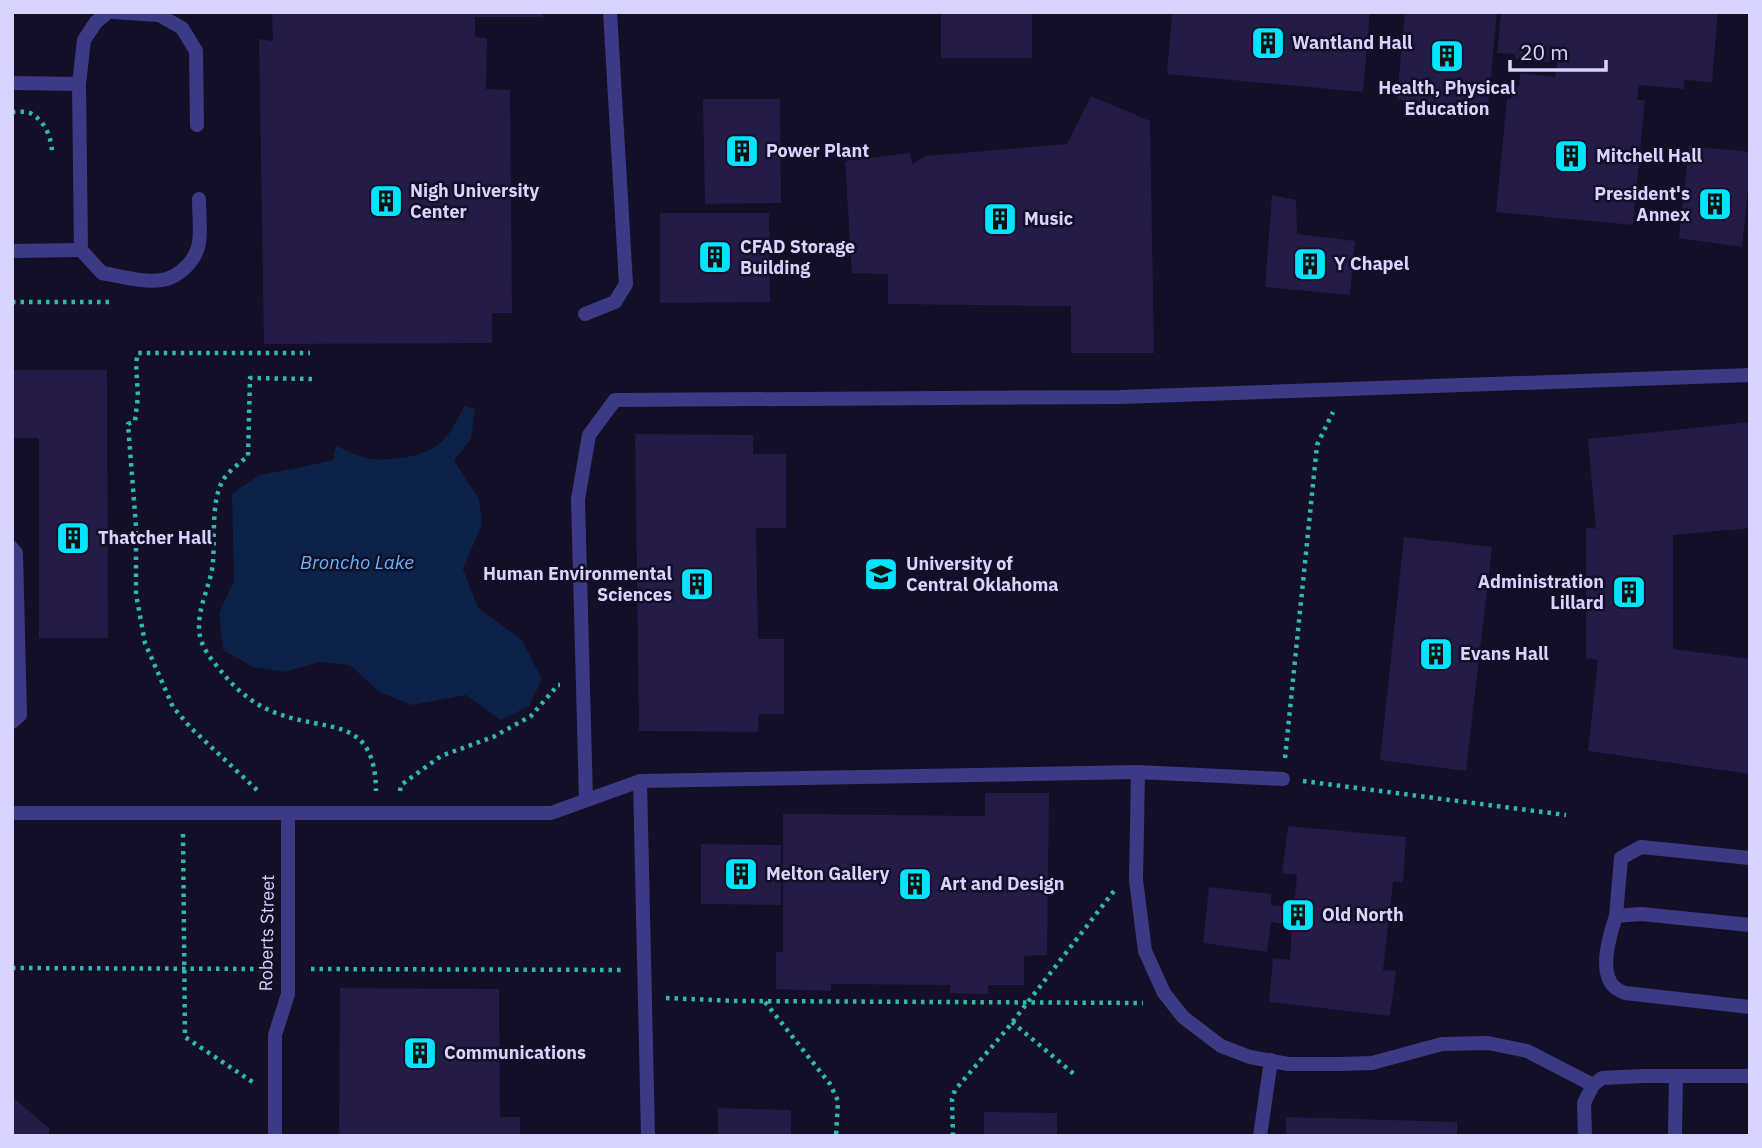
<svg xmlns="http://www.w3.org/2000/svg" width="1762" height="1148" viewBox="0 0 1762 1148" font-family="'IBM Plex Sans',sans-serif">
<rect width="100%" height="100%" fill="#130f26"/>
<!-- water -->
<path fill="#0c2248" d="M 464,406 L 475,409 L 471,439 L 454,461 L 479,499 L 482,524 L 463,569 L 478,608 L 522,640 L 542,679 L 529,706 L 501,720 L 466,695 L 412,705 L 379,692 L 350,665 L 319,662 L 285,672 L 253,667 L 223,650 L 219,613 L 234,581 L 232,494 L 259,475 L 297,468 L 333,460 L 336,446 C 346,450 356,456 367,458 C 377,461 390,459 400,458 C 438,453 449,439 464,406 Z"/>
<!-- building -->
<g fill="#241b47">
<polygon points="272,12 543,12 543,17 475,17 475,37 487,38 486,89 510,90 512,313 492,313 492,343 264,344 259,39 273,41"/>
<rect x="941" y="12" width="91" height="46"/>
<polygon points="1172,12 1370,12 1363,92 1167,74"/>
<polygon points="1405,12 1497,12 1488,108 1439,108 1397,99"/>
<polygon points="1501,12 1718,12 1712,82 1684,80 1684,89 1639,85 1637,100 1645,100 1633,225 1496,212 1507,98 1511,99 1512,86 1519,86 1520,73 1555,77 1557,63 1515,59 1515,54 1497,53"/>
<polygon points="1091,96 1150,121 1154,353 1071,353 1071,306 888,304 888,274 852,273 845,161 910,153 912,164 926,156 1067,144"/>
<polygon points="703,99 780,99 781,203 705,204"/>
<polygon points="1689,146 1750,152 1750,170 1742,247 1679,238"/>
<polygon points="1272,195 1296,200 1297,234 1355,241 1350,295 1265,287"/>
<polygon points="660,213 769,213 770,302 660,303"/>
<polygon points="12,370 107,370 108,638 39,638 39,438 12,438"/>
<polygon points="1750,422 1750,528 1673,535 1673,649 1750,659 1750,774 1588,751 1598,660 1586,658 1586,527 1596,529 1588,439"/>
<polygon points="635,434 753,435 753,454 786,454 786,528 756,528 758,639 784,639 784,714 759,714 758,732 639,731"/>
<polygon points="1404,537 1492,547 1466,771 1380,760"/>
<polygon points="985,793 1049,793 1047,955 1024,956 1024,985 988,985 988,994 950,993 950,985 831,984 831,991 776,989 776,952 783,952 783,814 985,816"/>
<polygon points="1288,826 1406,837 1403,882 1393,882 1383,970 1396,971 1390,1016 1269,1002 1273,958 1290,960 1292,926 1271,922 1267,952 1203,943 1209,887 1271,894 1271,905 1294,908 1297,875 1282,873"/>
<polygon points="701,844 781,845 781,905 701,904"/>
<polygon points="340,988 499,989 500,1117 520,1117 520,1136 339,1136"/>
<polygon points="12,1097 49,1128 49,1136 12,1136"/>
<polygon points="718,1108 791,1110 791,1136 718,1136"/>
<polygon points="984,1112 1057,1113 1057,1136 984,1136"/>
<polygon points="1286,1117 1457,1122 1457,1136 1286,1136"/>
</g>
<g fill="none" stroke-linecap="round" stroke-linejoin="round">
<!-- path -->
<g stroke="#2fb8b0" stroke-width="4.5" stroke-dasharray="3.5 5" stroke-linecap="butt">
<path d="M 12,112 C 18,112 25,111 30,113 C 45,120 52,139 52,153"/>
<polyline points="12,302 109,302"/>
<path d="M 312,379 L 250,378 L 248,456 C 240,463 227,472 222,482 C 211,503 215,538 213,562 C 211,587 193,614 201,640 C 205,653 216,665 225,676 C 239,692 255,705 276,713 C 327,733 375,714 376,791"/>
<polyline points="1285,758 1317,445 1333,412"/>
<polyline points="1303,781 1566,815"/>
<polyline points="257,790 191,728 173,707 145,643 136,594 136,527 128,424 135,421 138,396 136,363 138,353 310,353"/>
<polyline points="400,791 401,785 441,756 493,737 531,716 558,685 560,685"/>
<polyline points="183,834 185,1037 254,1083"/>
<polyline points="12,968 267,969"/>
<polyline points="311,969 624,970"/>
<polyline points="666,998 736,1001 1143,1003"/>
<polyline points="765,1002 830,1084 838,1101 836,1136"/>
<polyline points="1012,1022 1074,1074"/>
<polyline points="953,1136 952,1099 955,1090 1007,1029 1114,891"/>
</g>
<!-- lane -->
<g stroke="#3d3a85" stroke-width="14">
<path d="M 108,12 L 96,22 L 84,40 L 79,84 L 81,250 L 102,273 C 120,276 143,283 162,280 C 180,277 196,260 199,243 C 201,229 199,213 199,199"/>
<polyline points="113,12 159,15 182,28 196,51 197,125"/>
<polyline points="12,83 79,84"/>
<polyline points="12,251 81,250"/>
<polyline points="585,314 615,302 626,284 610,12"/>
<polyline points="12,548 16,553 20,715 12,722"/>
<polyline points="1138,772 1136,880 1145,951 1164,993 1183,1017 1221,1046 1250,1057 1288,1064 1341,1064 1372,1063 1442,1044 1488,1043 1527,1051 1593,1085"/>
<polyline points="640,781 648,1136"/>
<polyline points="586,800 578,499 589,435 615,400 1120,397 1750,375"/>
<polyline points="12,813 551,813 640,781 1138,772 1283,779"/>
<polyline points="1616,916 1621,858 1641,847 1750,858"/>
<path d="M 1750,925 L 1641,914 L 1616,916 C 1610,934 1600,966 1611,983 C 1614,988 1620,991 1625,993 L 1750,1007"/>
<polyline points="275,1136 275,1035 288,994 288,813"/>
<polyline points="1260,1136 1271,1060"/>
<polyline points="1585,1136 1584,1103 1593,1085 1602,1078 1644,1076 1750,1076"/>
<polyline points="1675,1136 1676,1076"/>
</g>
</g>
<!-- icons -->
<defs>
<g id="building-square" transform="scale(1.75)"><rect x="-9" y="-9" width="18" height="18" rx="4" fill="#00e5ff" stroke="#130f26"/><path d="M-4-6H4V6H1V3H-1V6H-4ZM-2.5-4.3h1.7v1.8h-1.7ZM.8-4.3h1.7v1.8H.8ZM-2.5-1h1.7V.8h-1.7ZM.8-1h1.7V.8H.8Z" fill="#111"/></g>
<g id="university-square" transform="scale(1.75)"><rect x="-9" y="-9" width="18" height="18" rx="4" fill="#00e5ff" stroke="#130f26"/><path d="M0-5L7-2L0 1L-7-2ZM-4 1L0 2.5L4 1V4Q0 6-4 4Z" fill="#111"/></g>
</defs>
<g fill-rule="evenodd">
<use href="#building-square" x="1268" y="43"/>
<use href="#building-square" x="1447" y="56"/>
<use href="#building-square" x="742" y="151"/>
<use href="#building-square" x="1571" y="156"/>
<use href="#building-square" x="386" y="201"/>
<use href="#building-square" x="1715" y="204"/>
<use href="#building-square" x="1000" y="219"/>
<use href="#building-square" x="715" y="257"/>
<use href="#building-square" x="1310" y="264"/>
<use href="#building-square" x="73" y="538"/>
<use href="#university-square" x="881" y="574"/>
<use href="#building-square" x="697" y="584"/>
<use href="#building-square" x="1629" y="592"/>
<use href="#building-square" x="1436" y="654"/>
<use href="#building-square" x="741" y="874"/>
<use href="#building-square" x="915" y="884"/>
<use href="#building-square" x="1298" y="915"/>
<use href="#building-square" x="420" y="1053"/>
</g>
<g text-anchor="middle" stroke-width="5" stroke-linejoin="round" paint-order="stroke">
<!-- poi labels -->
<g font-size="18" font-weight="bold" fill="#d9d4ff" stroke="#130f26" text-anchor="start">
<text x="1292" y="49">Wantland Hall</text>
<text x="1447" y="94" text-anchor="middle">Health, Physical<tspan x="1447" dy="21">Education</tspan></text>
<text x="766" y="157">Power Plant</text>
<text x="1596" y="162">Mitchell Hall</text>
<text x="410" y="197">Nigh University<tspan x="410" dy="21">Center</tspan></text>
<text x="1690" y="200" text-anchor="end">President's<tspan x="1690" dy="21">Annex</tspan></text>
<text x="1024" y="225">Music</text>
<text x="740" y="253">CFAD Storage<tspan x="740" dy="21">Building</tspan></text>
<text x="1334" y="270">Y Chapel</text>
<text x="98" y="544">Thatcher Hall</text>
<text x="906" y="570">University of<tspan x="906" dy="21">Central Oklahoma</tspan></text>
<text x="672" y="580" text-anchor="end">Human Environmental<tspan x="672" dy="21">Sciences</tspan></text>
<text x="1604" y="588" text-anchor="end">Administration<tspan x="1604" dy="21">Lillard</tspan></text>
<text x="1460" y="660">Evans Hall</text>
<text x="766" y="880">Melton Gallery</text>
<text x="940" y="890">Art and Design</text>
<text x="1322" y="921">Old North</text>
<text x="444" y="1059">Communications</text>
</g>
<!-- street labels -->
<g font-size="18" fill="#d9d4ff" stroke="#130f26">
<text transform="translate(267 933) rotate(-89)" y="6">Roberts Street</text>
</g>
<!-- water labels -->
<g font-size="19" font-style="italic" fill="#62b6ff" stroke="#130f26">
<text x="357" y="569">Broncho Lake</text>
</g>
</g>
<!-- border -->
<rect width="1762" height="1148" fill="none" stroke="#d9d4ff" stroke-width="28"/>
<!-- scale -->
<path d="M1510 60v10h96v-10" fill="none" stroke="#d9d4ff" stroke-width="3.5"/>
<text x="1520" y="60" font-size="21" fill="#d9d4ff" stroke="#130f26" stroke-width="5" paint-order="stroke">20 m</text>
</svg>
